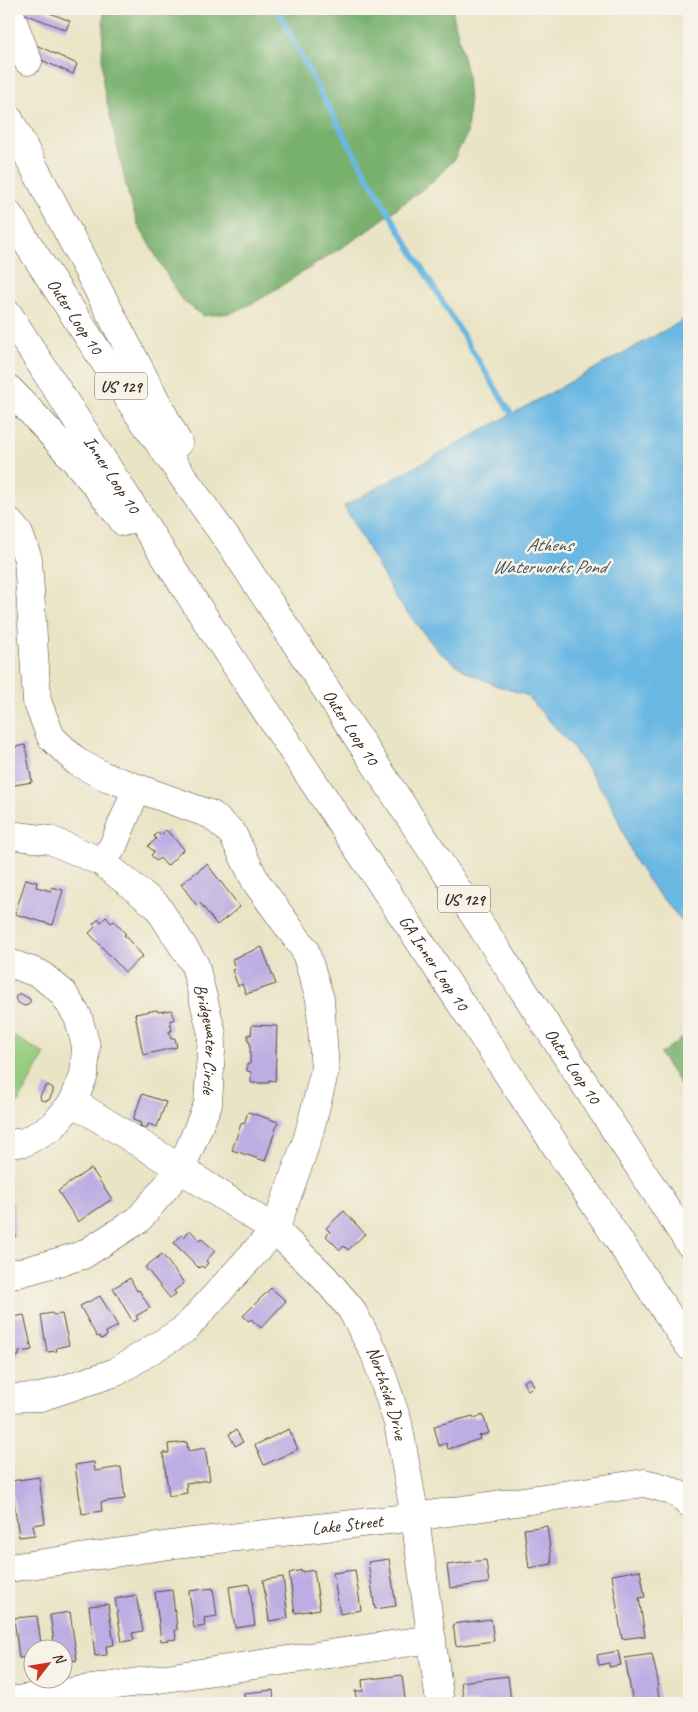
<svg xmlns="http://www.w3.org/2000/svg" width="698" height="1712" viewBox="0 0 698 1712" font-family="Caveat,sans-serif">
<rect width="100%" height="100%" fill="#f7f3e8"/>
<filter id="ink" filterUnits="userSpaceOnUse"><feTurbulence type="fractalNoise" baseFrequency=".02" numOctaves="2"/><feDisplacementMap in="SourceGraphic" scale="10" xChannelSelector="R" yChannelSelector="G"/><feConvolveMatrix kernelMatrix="1 2 1 2 8 2 1 2 1" color-interpolation-filters="sRGB"/></filter>
<filter id="wash" filterUnits="userSpaceOnUse"><feTurbulence type="fractalNoise" baseFrequency=".0096" numOctaves="4" result="noise"/><feDisplacementMap in="SourceGraphic" scale="20" xChannelSelector="R" yChannelSelector="G"/><feGaussianBlur stdDeviation="1.12" result="paint"/><feColorMatrix in="noise" values="0 0 0 0 0 0 0 0 0 0 0 0 0 0 0 0 0 1.4 0 .05"/><feComposite in="paint" operator="in"/></filter>
<g filter="url(#wash)">
<rect width="100%" height="100%" fill="#eae4c6"/>
<!-- green -->
<polygon fill="#95cd80" stroke="#687c4f" points="11,1035 45,1054 17,1104 9,1100 9,1040"/>
<!-- forest -->
<g fill="#78b06e" stroke="#5a6d46">
<polygon points="104,9 452,9 467,74 469,105 467,134 453,161 432,182 363,234 257,301 231,313 203,316 181,299 138,225 129,198 103,84 102,56"/>
<polygon points="689,1033 689,1098 660,1054"/>
</g>
<!-- water -->
<polygon fill="#69b7e3" stroke="#527080" points="689,317 689,929 654,889 636,863 611,803 571,745 526,695 495,685 465,671 438,651 397,600 344,506"/>
<g fill="none" stroke-linecap="round" stroke-linejoin="round">
<!-- stream -->
<path stroke="#69b7e3" stroke-width="5.5" d="M 277,9 C 347,149 430,282 512,415"/>
</g>
<g id="blocks">
<!-- building -->
<g fill="#bcade2">
<polygon points="21,9 40,9 70,21 66,30 20,12"/>
<polygon points="34,44 77,64 73,74 30,55"/>
<polygon points="9,658 13,658 13,661 11,697 9,697"/>
<polygon points="25,745 32,782 9,786 9,748"/>
<polygon points="166,830 184,849 167,866 160,858 156,861 151,855 154,852 148,846 156,839 154,836 158,832 161,835"/>
<polygon points="207,864 240,907 217,925 200,903 197,906 181,884"/>
<polygon points="26,879 37,882 36,887 51,891 52,887 63,890 53,925 15,914"/>
<polygon points="106,917 111,923 114,921 126,934 124,935 143,956 125,972 89,933 95,927 93,924 99,919 101,922"/>
<polygon points="262,947 276,984 246,994 242,984 238,986 232,970 235,969 232,959"/>
<polygon points="18,994 21,994 30,999 30,1002 28,1005 24,1006 17,1002 15,998"/>
<polygon points="157,1010 158,1012 172,1010 174,1020 170,1020 172,1031 169,1031 171,1039 175,1038 177,1047 143,1055 135,1014"/>
<polygon points="252,1025 277,1026 275,1081 269,1080 269,1083 251,1083 251,1072 247,1071 247,1064 250,1064 250,1042 248,1042 248,1034 251,1035"/>
<polygon points="48,1085 53,1088 53,1092 49,1100 45,1101 41,1100 40,1096 45,1087"/>
<polygon points="142,1094 166,1102 157,1127 148,1124 147,1128 140,1126 141,1123 133,1120"/>
<polygon points="248,1112 278,1122 265,1161 232,1150 240,1127 241,1123 244,1124"/>
<polygon points="91,1168 112,1199 78,1222 58,1191"/>
<polygon points="9,1203 13,1203 15,1237 9,1237"/>
<polygon points="344,1211 365,1234 348,1250 344,1246 340,1250 326,1236 330,1232 326,1228"/>
<polygon points="190,1230 199,1240 201,1238 215,1251 206,1261 208,1263 204,1268 201,1266 199,1268 174,1243 181,1235 184,1237"/>
<polygon points="162,1254 184,1283 174,1291 176,1294 170,1298 145,1267"/>
<polygon points="130,1278 137,1291 139,1290 150,1308 136,1316 138,1319 133,1322 113,1288"/>
<polygon points="271,1288 286,1301 261,1328 251,1319 249,1321 243,1316"/>
<polygon points="100,1296 118,1326 106,1332 107,1336 101,1339 99,1336 97,1337 80,1306"/>
<polygon points="52,1313 53,1315 62,1314 69,1345 56,1348 57,1351 47,1352 41,1315"/>
<polygon points="24,1315 32,1350 19,1352 19,1356 10,1358 9,1349 9,1318"/>
<polygon points="530,1378 534,1386 528,1390 523,1382"/>
<polygon points="483,1415 489,1433 479,1436 480,1439 448,1449 446,1443 439,1446 434,1426 473,1416 474,1418"/>
<polygon points="289,1429 298,1449 264,1465 255,1445"/>
<polygon points="236,1430 243,1442 235,1446 229,1434"/>
<polygon points="187,1442 188,1451 205,1448 210,1480 186,1483 187,1493 169,1496 163,1453 169,1453 168,1444"/>
<polygon points="94,1462 95,1471 121,1467 125,1499 101,1502 102,1511 82,1514 75,1465"/>
<polygon points="39,1477 45,1523 33,1525 35,1535 19,1537 11,1481"/>
<polygon points="547,1526 552,1564 529,1568 524,1529"/>
<polygon points="389,1559 396,1606 375,1609 368,1562"/>
<polygon points="486,1560 489,1583 450,1588 447,1565"/>
<polygon points="302,1570 302,1572 314,1570 320,1609 295,1613 289,1573"/>
<polygon points="355,1570 361,1610 340,1614 333,1573"/>
<polygon points="640,1570 645,1597 639,1598 645,1636 622,1639 612,1575"/>
<polygon points="283,1577 288,1618 269,1621 263,1580"/>
<polygon points="249,1584 255,1625 235,1628 229,1587"/>
<polygon points="213,1588 217,1616 204,1618 205,1626 194,1628 189,1591"/>
<polygon points="172,1590 177,1627 177,1630 175,1630 176,1639 161,1641 155,1592"/>
<polygon points="136,1595 143,1631 132,1633 134,1640 122,1642 115,1599"/>
<polygon points="108,1604 114,1645 106,1646 107,1655 95,1656 89,1606"/>
<polygon points="70,1612 77,1660 62,1662 62,1650 55,1650 50,1615"/>
<polygon points="37,1616 42,1650 32,1650 32,1657 19,1658 14,1618"/>
<polygon points="491,1619 494,1641 456,1646 453,1624"/>
<polygon points="618,1651 621,1665 609,1667 609,1663 599,1665 597,1655"/>
<polygon points="652,1654 658,1681 657,1681 659,1701 633,1703 625,1658"/>
<polygon points="402,1675 405,1699 357,1703 355,1691 363,1691 362,1680"/>
<polygon points="508,1676 511,1701 497,1703 464,1703 461,1682"/>
<polygon points="273,1690 274,1703 245,1703 244,1693"/>
</g>
</g>
</g>
<g filter="url(#ink)">
<use href="#blocks" fill-opacity="0" stroke="#554637" stroke-width="1"/>
<g fill="none" stroke-linecap="round" stroke-linejoin="round">
<!-- minor casing -->
<g stroke="#554637" stroke-width="29">
<g id="minor">
<polyline points="9,11 28,61"/>
<polyline points="9,522 19,534 28,559 37,701 51,737 77,762 104,776 212,815 232,833 256,882 305,950 320,999 325,1070 308,1137 275,1230 185,1329 116,1372 41,1397 9,1398"/>
<path id="s1" d="M 9,835 L 50,840 L 102,862 L 157,906 L 195,965 L 212,1034 L 208,1104 L 181,1169 L 138,1220 L 83,1255 L 19,1273 L 9,1273"/>
<polyline points="102,862 113,846 137,788"/>
<polyline points="9,963 40,974 63,993 78,1017 86,1046 84,1075 73,1102 53,1126 25,1142 9,1144"/>
<path id="s2" d="M 73,1102 L 181,1169 L 275,1230 L 323,1276 L 351,1309 L 375,1354 L 398,1423 L 415,1517 L 440,1703"/>
<path id="s3" d="M 9,1568 L 184,1543 L 415,1517 L 644,1483 C 660,1487 677,1490 689,1503"/>
<polyline points="9,1701 432,1639"/>
</g>
</g>
<!-- highway casing -->
<g stroke="#554637" stroke-width="29">
<g id="highway">
<polyline points="9,119 178,443"/>
<path id="s4" d="M 9,215 L 138,413 L 238,555 L 689,1243"/>
<path id="s5" d="M 9,315 L 215,634 L 689,1346"/>
<path d="M 9,389 C 50,431 89,474 124,522"/>
</g>
</g>
<!-- minor -->
<use href="#minor" stroke="#fff" stroke-width="28"/>
<!-- highway -->
<use href="#highway" stroke="#fff" stroke-width="28"/>
</g>
</g>
<g text-anchor="middle" stroke-width="5" stroke-linejoin="round" paint-order="stroke">
<!-- shield labels -->
<g fill="#f7f3e8" stroke="#73665b" stroke-width="1">
<rect x="95" y="372.5" width="52" height="27" rx="4"/>
<rect x="438" y="885.5" width="52" height="27" rx="4"/>
</g>
<g font-size="16" font-weight="bold" fill="#3b2a1e">
<text x="121" y="392">US 129</text>
<text x="464" y="905">US 129</text>
</g>
<!-- street labels -->
<g font-size="18" fill="#3b2a1e" stroke="#f7f3e8">
<text dy="6" stroke="none"><textPath href="#s4" startOffset="121">Outer Loop 10</textPath></text>
<text dy="6" stroke="none"><textPath href="#s5" startOffset="190">Inner Loop 10</textPath></text>
<text dy="6" stroke="none"><textPath href="#s4" startOffset="616">Outer Loop 10</textPath></text>
<text dy="6" stroke="none"><textPath href="#s5" startOffset="775">GA Inner Loop 10</textPath></text>
<text dy="6" stroke="none"><textPath href="#s1" startOffset="314">Bridgewater Circle</textPath></text>
<text dy="6" stroke="none"><textPath href="#s4" startOffset="1021">Outer Loop 10</textPath></text>
<text dy="6" stroke="none"><textPath href="#s2" startOffset="441">Northside Drive</textPath></text>
<text dy="6" stroke="none"><textPath href="#s3" startOffset="341">Lake Street</textPath></text>
</g>
<!-- water labels -->
<g font-size="19" font-style="italic" fill="#495459" stroke="#f7f3e8">
<text x="549" y="551">Athens<tspan x="549" dy="22">Waterworks Pond</tspan></text>
</g>
</g>
<!-- margin -->
<rect width="698" height="1712" fill="none" stroke="#f7f3e8" stroke-width="30"/>
<!-- north arrow -->
<g transform="translate(48 1664) rotate(59)"><circle r="24" fill="#f7f3e8" stroke="#aca397"/>
<path d="M0-4L9 19L0 12L-9 19Z" fill="#c8321e"/>
<text y="-8" font-size="14" font-weight="bold" text-anchor="middle" fill="#3b2a1e">N</text>
</g>
</svg>
